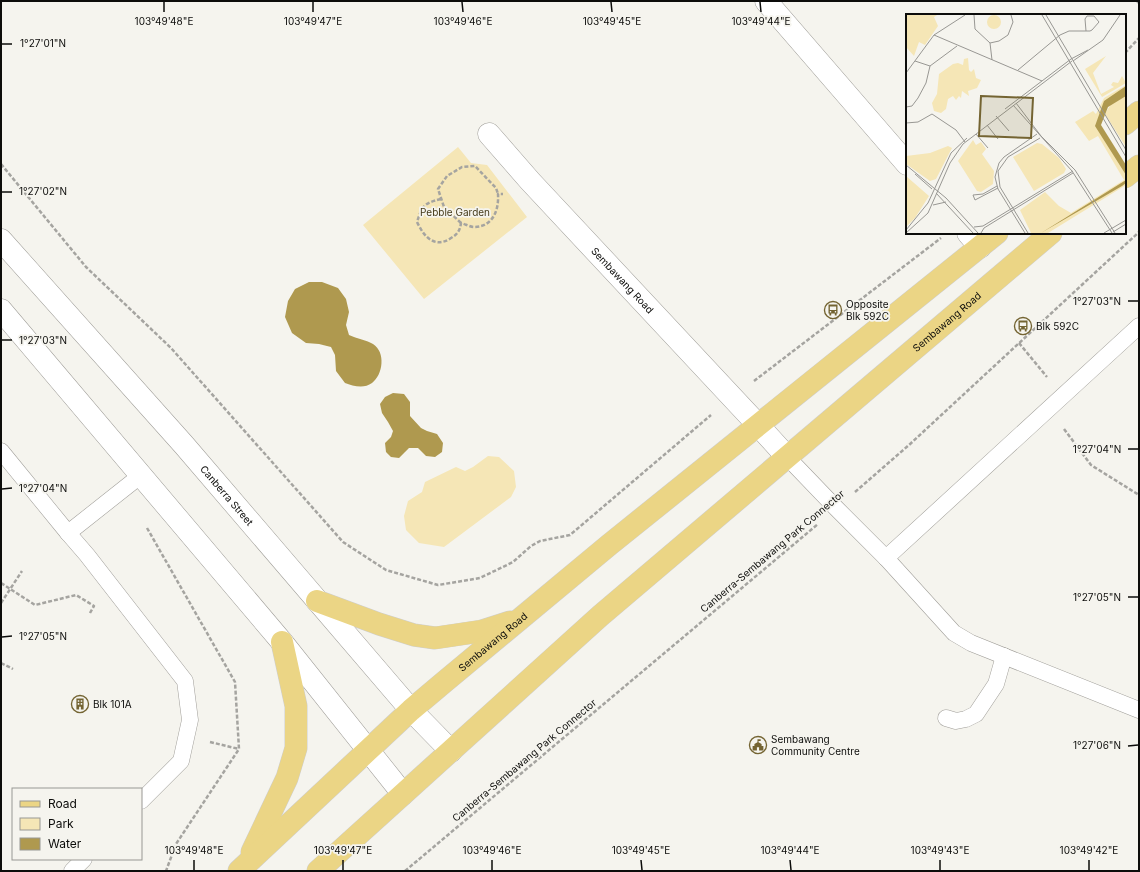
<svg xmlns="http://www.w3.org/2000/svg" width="1140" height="872" viewBox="0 0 1140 872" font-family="Inter,sans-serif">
<rect width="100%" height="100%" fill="#f5f4ee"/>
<!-- green -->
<g fill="#f5e6b6">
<polygon points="458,147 471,163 487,165 527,217 424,299 363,225"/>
<polygon points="488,456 499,457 514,471 516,487 511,497 444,547 419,543 406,530 404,516 408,501 422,492 425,482 456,467 465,471 473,467"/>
</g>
<!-- water -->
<g fill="#af994f">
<path d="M 309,282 L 322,282 L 338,288 L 346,299 L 349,312 L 346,325 L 349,335 C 357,339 367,340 373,344 C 386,352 383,375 372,383 C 364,389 353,386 345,383 L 336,371 L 335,355 L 331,347 L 319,344 L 306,343 L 292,333 L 285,317 L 288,301 L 295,289 Z"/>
<polygon points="393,393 404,394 410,402 410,416 421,428 427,431 437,434 443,443 442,452 435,457 426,456 418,448 409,448 399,458 391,457 386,452 385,443 391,437 393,431 388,422 382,413 380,404 385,397"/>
</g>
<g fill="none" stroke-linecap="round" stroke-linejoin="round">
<!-- lane casing -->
<g stroke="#9f9d98" stroke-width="17">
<g id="lane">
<polyline points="1,451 68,533 87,555 185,681 190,720 181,761 141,801"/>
<polyline points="788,458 836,508 886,558 954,633 971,643 1139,710"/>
<polyline points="68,533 140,476"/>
<polyline points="886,558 1139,326"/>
<polyline points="946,718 956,721 966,719 976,714 996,684 1004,656"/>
<polyline points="72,871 84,859"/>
</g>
</g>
<!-- street casing -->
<g stroke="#9f9d98" stroke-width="23">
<g id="street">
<polyline points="766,1 907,164"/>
<path id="s1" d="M 489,134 L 530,181 L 758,425 L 788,458"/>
<polyline points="968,233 980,247"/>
<path id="s2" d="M 1,240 L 184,445 L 411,710 L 451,751"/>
<polyline points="1,310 282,642 403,794"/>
</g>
</g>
<!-- primary casing -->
<g stroke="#cecece" stroke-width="23">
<g id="primary">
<polyline points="1125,124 1139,112"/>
<polyline points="1125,177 1139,166"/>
<polyline points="317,601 379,624 414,635 435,638 482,631 510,622"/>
<polyline points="252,852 287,778 296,748 296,706 282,642"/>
<path id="s3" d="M 239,871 L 411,710 L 443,683 L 609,545 L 997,233"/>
<path id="s4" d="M 318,871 L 600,616 L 1051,233"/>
</g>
</g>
<!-- path -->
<g stroke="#a5a4a0" stroke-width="2.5" stroke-dasharray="4 2" stroke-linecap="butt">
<polyline points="1137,1 1139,3"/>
<polyline points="1125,53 1139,38"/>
<polyline points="1,164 86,267 171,348 343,542 386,570 438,585 480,578 513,562 531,546 540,541 570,535 711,415"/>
<path d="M 441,199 C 424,203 422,206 417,222 C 424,237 435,249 451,238 C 458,234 460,230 461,223 C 465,224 470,227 474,227 C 493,227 499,210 498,194 L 503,194"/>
<polyline points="461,223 444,207 438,189 447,176 462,167 475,166 496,188 498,194"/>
<polyline points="1019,343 1047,377"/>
<polyline points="754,381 941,238"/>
<polyline points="1064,429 1091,465 1139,495"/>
<polyline points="855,492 909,445 1139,232"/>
<polyline points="147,528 235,682 239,749 176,844 166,871"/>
<polyline points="1,583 35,605 76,595 94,606 90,613"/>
<polyline points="1,603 22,571"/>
<polyline points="1,663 13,669"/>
<polyline points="210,742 239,749"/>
<polyline points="405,871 818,524"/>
</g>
<!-- lane -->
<use href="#lane" stroke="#fff" stroke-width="16"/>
<!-- street -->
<use href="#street" stroke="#fff" stroke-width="22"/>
<!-- primary -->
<use href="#primary" stroke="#ebd585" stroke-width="22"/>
</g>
<!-- ticks -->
<path fill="none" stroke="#0c0c0a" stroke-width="1.5" d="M 164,2 L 164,12M 313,2 L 313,12M 462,2 L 463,12M 611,2 L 612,12M 760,2 L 761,12M 2,44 L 12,44M 2,192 L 12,192M 1128,301 L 1138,301M 2,340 L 12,340M 1128,449 L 1138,449M 2,489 L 12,488M 1128,597 L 1138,597M 2,637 L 12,636M 1128,746 L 1138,745M 194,860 L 194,870M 343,860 L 343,870M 492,860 L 492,870M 641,860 L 642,870M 790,860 L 791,870M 940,860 L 940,870M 1089,860 L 1089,870"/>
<!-- icons -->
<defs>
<g id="bus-ring" transform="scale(0.9)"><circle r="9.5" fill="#f5f4ee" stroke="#746432" stroke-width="1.5"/><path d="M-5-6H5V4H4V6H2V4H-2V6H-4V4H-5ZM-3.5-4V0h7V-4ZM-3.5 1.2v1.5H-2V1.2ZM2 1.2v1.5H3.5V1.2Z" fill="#746432"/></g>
<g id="building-ring" transform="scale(0.9)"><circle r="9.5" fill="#f5f4ee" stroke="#746432" stroke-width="1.5"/><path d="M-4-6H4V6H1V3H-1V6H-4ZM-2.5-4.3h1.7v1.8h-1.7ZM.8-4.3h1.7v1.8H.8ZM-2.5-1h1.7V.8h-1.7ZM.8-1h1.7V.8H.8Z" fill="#746432"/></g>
<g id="civic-ring" transform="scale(0.9)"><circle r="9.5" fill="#f5f4ee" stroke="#746432" stroke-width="1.5"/><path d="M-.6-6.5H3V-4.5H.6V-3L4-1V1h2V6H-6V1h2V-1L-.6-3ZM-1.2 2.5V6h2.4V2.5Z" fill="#746432"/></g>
</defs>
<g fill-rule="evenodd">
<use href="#bus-ring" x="833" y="310"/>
<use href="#bus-ring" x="1023" y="326"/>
<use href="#building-ring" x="80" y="704"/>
<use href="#civic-ring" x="758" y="745"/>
</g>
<g text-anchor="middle" stroke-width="3.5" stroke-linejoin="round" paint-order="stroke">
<!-- park labels -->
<g font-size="10" fill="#443a19" stroke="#f5f4ee">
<text x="455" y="216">Pebble Garden</text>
</g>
<!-- street labels -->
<g font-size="10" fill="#0c0c0a" stroke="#f5f4ee">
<text dy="4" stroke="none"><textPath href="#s1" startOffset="198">Sembawang Road</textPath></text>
<text dy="4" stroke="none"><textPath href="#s4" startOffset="835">Sembawang Road</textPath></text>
<text dy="4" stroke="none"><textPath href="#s2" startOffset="341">Canberra Street</textPath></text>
<text transform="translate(772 551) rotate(-40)" y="4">Canberra-Sembawang Park Connector</text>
<text dy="4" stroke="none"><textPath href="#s3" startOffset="342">Sembawang Road</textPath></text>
<text transform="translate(524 760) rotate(-40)" y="4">Canberra-Sembawang Park Connector</text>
</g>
<!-- poi labels -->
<g font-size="10" fill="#0c0c0a" stroke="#f5f4ee" text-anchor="start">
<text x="846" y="308">Opposite<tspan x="846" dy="12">Blk 592C</tspan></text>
<text x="1036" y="330">Blk 592C</text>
<text x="93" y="708">Blk 101A</text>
<text x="771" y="743">Sembawang<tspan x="771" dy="12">Community Centre</tspan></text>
</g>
</g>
<!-- overview -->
<g transform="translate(906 14)">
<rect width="220" height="220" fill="#f5f4ee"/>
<path d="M 0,1 L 31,1 L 28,3 L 32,12 L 19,31 L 13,28 L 8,42 L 0,33 ZM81 8a7 7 0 1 1 14 0a7 7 0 1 1-14 0ZM 200,42 L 187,59 L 195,80 L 208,73 L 205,71 L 207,68 L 212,69 L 216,62 L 220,69 L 196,83 L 179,55 ZM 62,44 L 63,56 L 65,58 L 68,55 L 70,64 L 75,66 L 71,74 L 62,77 L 63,82 L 56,77 L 55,84 L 53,82 L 50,86 L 47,82 L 42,85 L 40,95 L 35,99 L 28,97 L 26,89 L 31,80 L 33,60 L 47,50 L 52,49 L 57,51 L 58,45 ZM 220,71 L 220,76 L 201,88 L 193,114 L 220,156 L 220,171 L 142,219 L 125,219 L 114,196 L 139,178 L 153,192 L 165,199 L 218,166 L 192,122 L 183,127 L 169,108 L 187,97 L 190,100 L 198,84 ZM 220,82 L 220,133 L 199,100 L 205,90 ZM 67,126 L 70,131 L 75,128 L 80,135 L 76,140 L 88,157 L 87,170 L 75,178 L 71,177 L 52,147 ZM 131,129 L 136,130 L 153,144 L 160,155 L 158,159 L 128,177 L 107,143 ZM 42,132 L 46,134 L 30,165 L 24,167 L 0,150 L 0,142 L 24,139 ZM 0,162 L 23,182 L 9,204 L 0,213 Z" fill="#f5e6b6"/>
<path d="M 220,72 L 220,82 L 202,93 L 195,111 L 220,151 L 220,161 L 189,112 L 198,87 ZM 220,166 L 220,169 L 216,172 L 135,219 Z" fill="#af994f"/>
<path fill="none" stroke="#989793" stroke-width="1" d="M 68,1 L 69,15 L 84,29 L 93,27 L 102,21 L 107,8 L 105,1M 136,1 L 220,143M 140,1 L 220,136M 28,21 L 136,67M 84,29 L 86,46M 165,45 L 182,36M 9,47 L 24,52M 167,47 L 197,26 L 214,1M 112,56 L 154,21 L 163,17 L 184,17 L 186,16 L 193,8 L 188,2 L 181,2 L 179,5 L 180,17M 0,59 L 28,21 L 59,1M 110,89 L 135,122 L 169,156 L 209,219M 107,91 L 166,157 L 206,219M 0,93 L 6,92 L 12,84 L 20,69 L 24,52 L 51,32M 99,95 L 165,45M 90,102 L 103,117M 0,109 L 12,108 L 26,100 L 50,116 L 59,128M 81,111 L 92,125M 70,120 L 82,134M 0,151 L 40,184 L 72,219M 9,160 L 26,175M 91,172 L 77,180 L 67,181 L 69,186 L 92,174M 30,179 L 67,219M 27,191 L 40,188M 68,213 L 77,212 L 167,157M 0,216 L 22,189 L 45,139 L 61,124M 207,218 L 220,210M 0,219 L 22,199 L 44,149 L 57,130 L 166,47M 75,219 L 78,214 L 167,159M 119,219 L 92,175 L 89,163 L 93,149 L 98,143 L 131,120M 122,219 L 94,173 L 92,157 L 102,143 L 134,124M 198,219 L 220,206"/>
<path fill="#746432" fill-opacity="0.15" stroke="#746432" stroke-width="2" d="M 75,82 L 127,84 L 125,124 L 73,122 Z"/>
<rect width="220" height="220" fill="none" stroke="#0c0c0a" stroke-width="2"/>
</g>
<g font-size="10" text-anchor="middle" fill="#0c0c0a" stroke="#f5f4ee" stroke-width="3.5" stroke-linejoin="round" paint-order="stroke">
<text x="164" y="25">103°49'48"E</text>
<text x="313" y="25">103°49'47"E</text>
<text x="463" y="25">103°49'46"E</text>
<text x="612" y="25">103°49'45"E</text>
<text x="761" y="25">103°49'44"E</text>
<text x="43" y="47">1°27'01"N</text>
<text x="43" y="195">1°27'02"N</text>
<text x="1097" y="305">1°27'03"N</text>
<text x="43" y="344">1°27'03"N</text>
<text x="1097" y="453">1°27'04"N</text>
<text x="43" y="492">1°27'04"N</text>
<text x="1097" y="601">1°27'05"N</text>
<text x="43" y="640">1°27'05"N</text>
<text x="1097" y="749">1°27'06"N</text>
<text x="194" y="854">103°49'48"E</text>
<text x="343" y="854">103°49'47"E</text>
<text x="492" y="854">103°49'46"E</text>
<text x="641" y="854">103°49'45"E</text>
<text x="790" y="854">103°49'44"E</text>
<text x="940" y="854">103°49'43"E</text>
<text x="1089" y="854">103°49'42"E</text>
</g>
<!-- border -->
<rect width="1140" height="872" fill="none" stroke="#0c0c0a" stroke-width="4"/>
<!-- legend -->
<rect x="12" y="788" width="130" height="72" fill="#f5f4ee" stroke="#989793"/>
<rect x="20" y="801" width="20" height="6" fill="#ebd585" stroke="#989793"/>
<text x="48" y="808" font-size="12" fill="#0c0c0a">Road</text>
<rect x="20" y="818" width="20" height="12" fill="#f5e6b6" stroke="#989793"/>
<text x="48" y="828" font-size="12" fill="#0c0c0a">Park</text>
<rect x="20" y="838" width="20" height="12" fill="#af994f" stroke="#989793"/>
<text x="48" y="848" font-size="12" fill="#0c0c0a">Water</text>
</svg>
